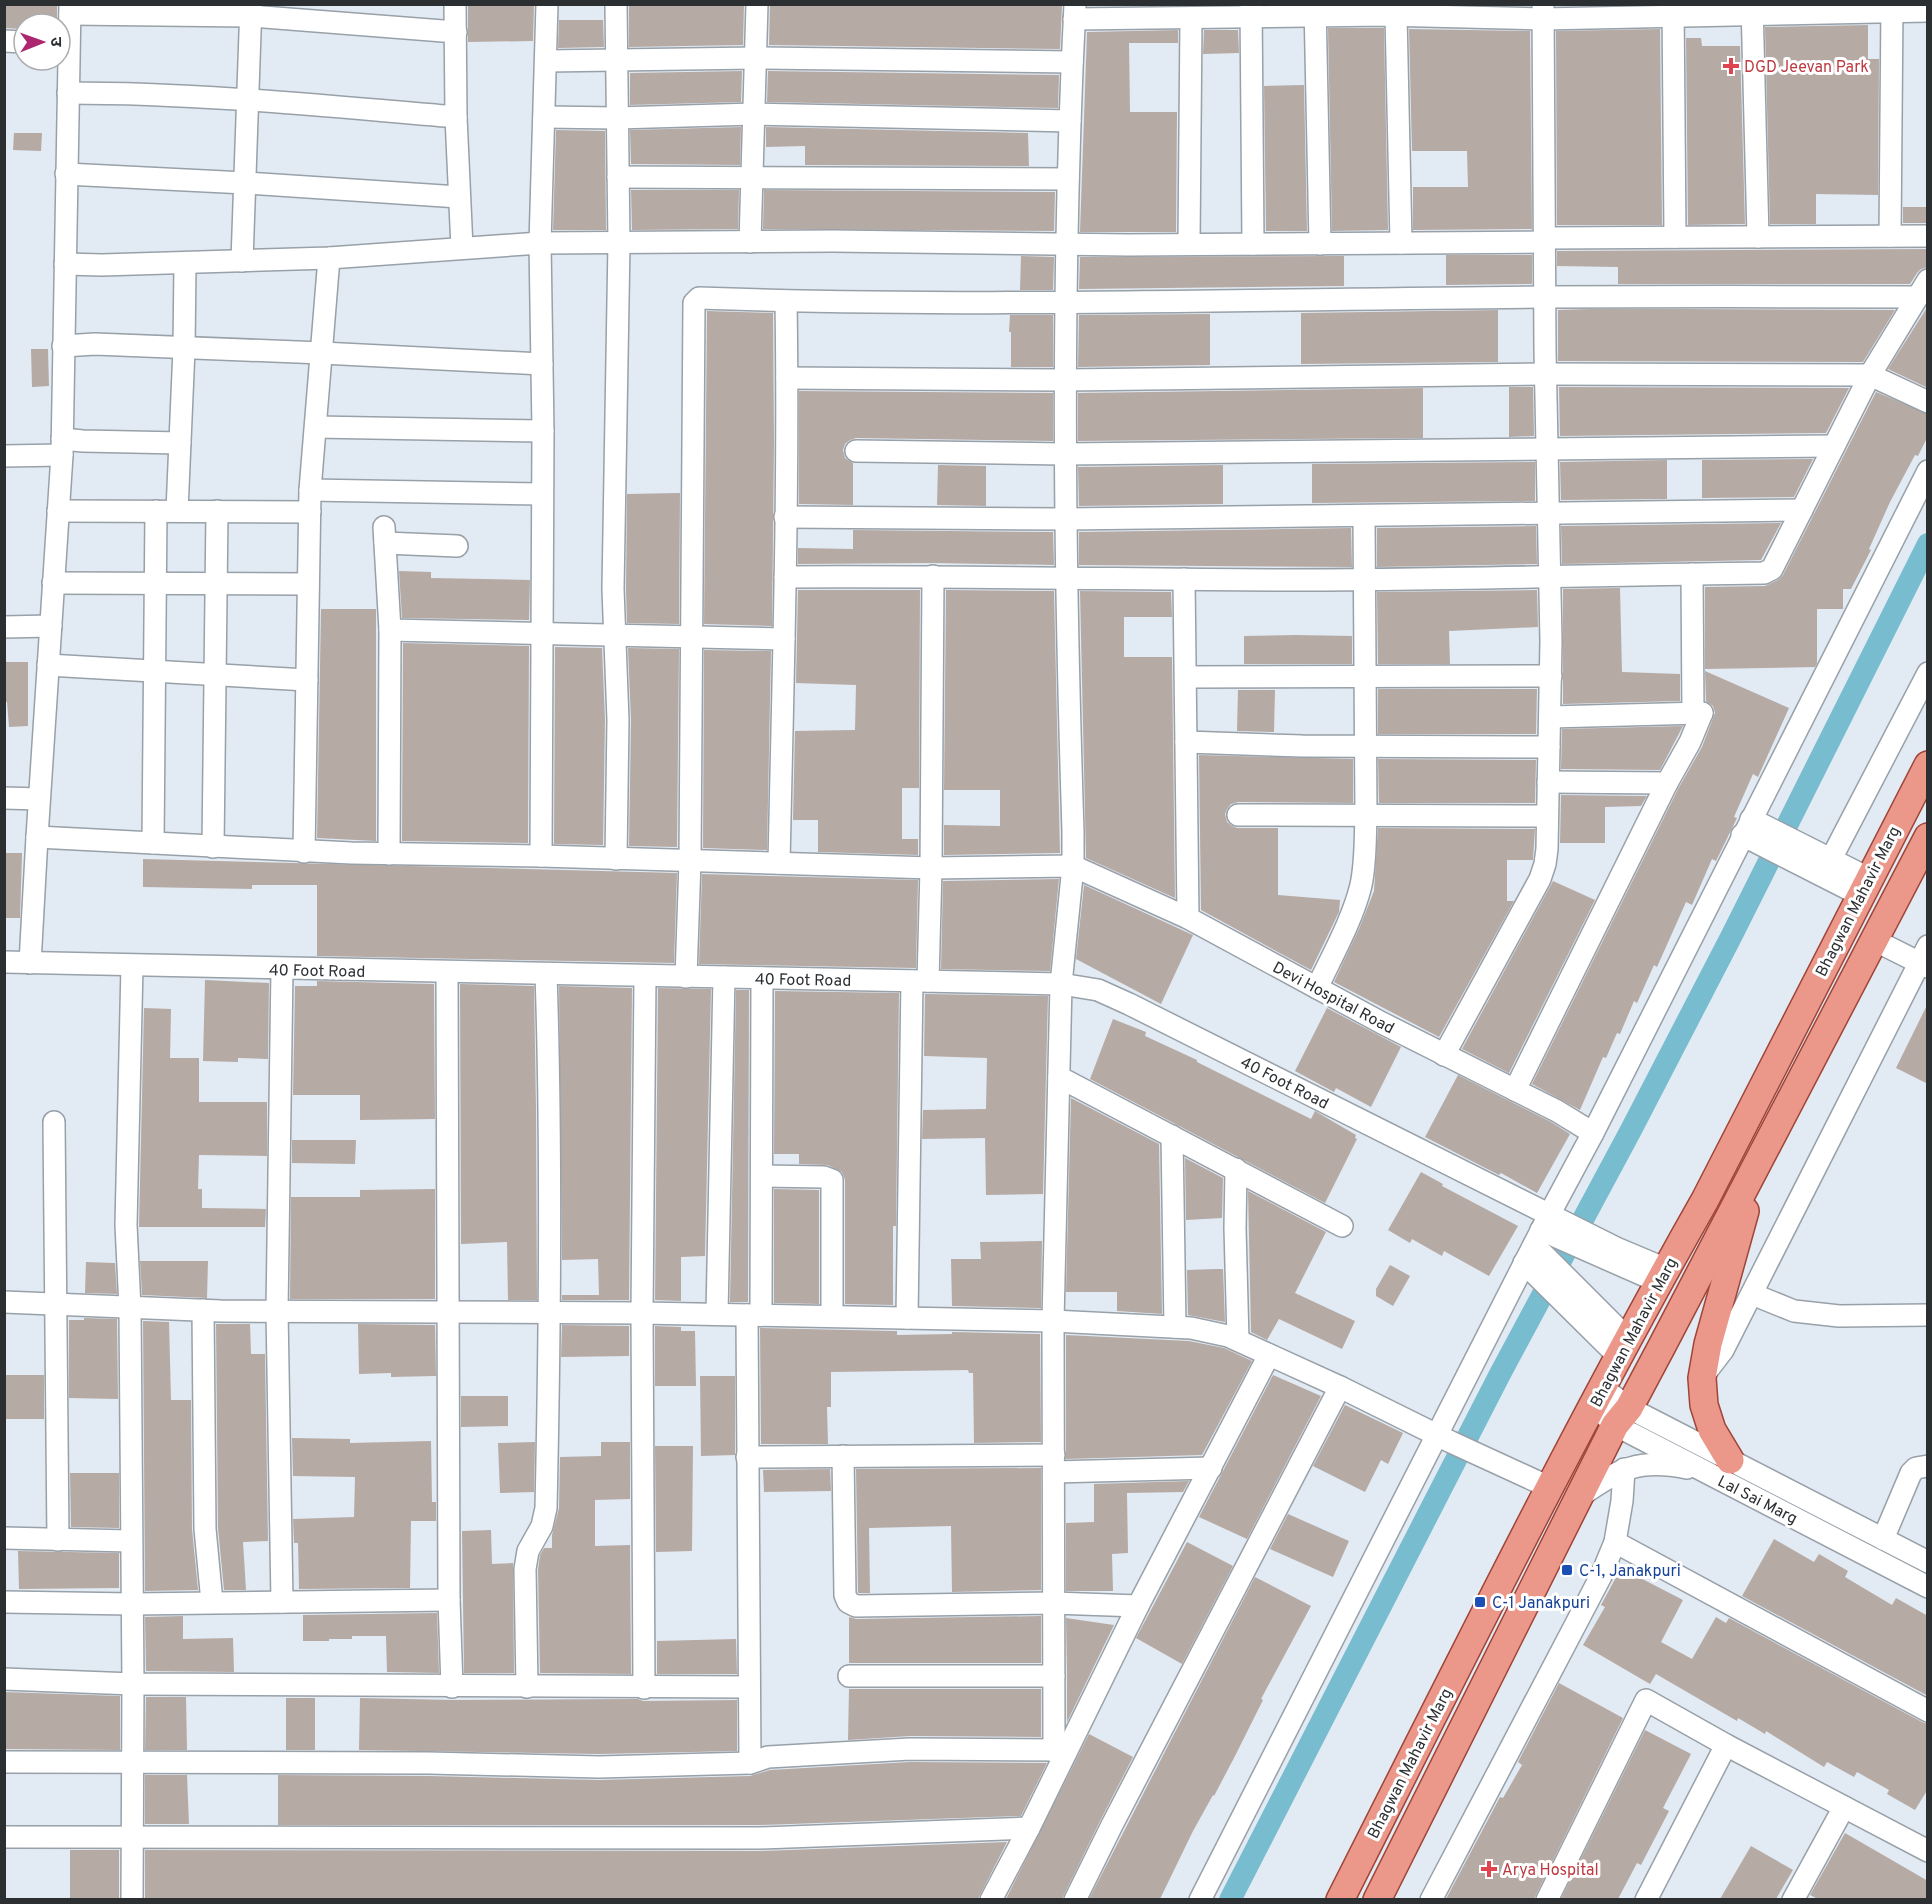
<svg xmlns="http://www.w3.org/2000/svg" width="1932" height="1904" viewBox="0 0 1932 1904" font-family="Overpass,'Noto Sans Devanagari',sans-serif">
<rect width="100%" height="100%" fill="#e2eaf3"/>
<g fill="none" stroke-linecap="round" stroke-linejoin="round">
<!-- canal -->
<polyline stroke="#77bccf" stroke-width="22" points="1230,1900 1500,1374 1631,1130 1732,935 1928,544"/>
</g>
<!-- building -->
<g fill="#b6aaa5">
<polygon points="4,4 57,4 57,24 24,24 24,29 4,28"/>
<polygon points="468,4 534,4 533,41 468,42"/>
<polygon points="629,4 744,4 743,45 629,47"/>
<polygon points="770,4 1062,5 1060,49 769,45"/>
<polygon points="559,20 603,20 604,47 558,48"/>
<polygon points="1868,25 1868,59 1879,59 1878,195 1816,194 1816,224 1770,224 1765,27"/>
<polygon points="1328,28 1384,28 1388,230 1332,231"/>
<polygon points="1409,29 1530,31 1532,229 1413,230 1413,187 1468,187 1467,151 1412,151"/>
<polygon points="1660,29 1662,225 1557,225 1556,31"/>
<polygon points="1178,30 1178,43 1129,43 1130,112 1177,112 1176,232 1080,232 1087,32"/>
<polygon points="1204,30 1238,30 1239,53 1203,54"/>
<polygon points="1686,38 1701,38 1702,46 1740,46 1745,224 1688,225"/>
<polygon points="742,71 741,102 630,105 630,73"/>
<polygon points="768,71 1059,75 1058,108 767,102"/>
<polygon points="1304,85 1307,231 1266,231 1264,86"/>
<polygon points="741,127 740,165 631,164 630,130"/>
<polygon points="766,127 1028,133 1029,166 805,165 805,146 766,147"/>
<polygon points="556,130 605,131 606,230 553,230"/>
<polygon points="14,133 42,133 41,151 13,150"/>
<polygon points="631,190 739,190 738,229 632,230"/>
<polygon points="764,190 1055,192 1054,231 763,229"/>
<rect x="1903" y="207" width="25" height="16"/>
<polygon points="1928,249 1928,267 1921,269 1917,273 1910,284 1618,284 1618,267 1557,266 1557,251"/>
<polygon points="1446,255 1532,255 1532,284 1446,285"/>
<polygon points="1021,256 1054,257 1053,290 1020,290"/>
<polygon points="1344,256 1344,286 1079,289 1080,257"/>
<polygon points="1928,306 1928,388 1888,369"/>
<polygon points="1590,309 1683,309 1895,310 1863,362 1558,361 1558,310"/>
<polygon points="1498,310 1498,362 1301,364 1301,313"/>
<polygon points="707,311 773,313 774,442 772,626 704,624"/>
<polygon points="1210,314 1210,365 1078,367 1079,315"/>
<polygon points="1010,315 1053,315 1053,367 1011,367 1011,332 1009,332"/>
<polygon points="31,349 48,349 49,386 32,387"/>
<polygon points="1509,387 1533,387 1534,436 1509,437"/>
<polygon points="1559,387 1849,388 1826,433 1560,436"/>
<polygon points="1423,388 1423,438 1078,441 1078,393"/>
<polygon points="799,391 1053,393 1053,441 856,438 850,440 845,444 843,450 845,458 853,463 853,505 799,504"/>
<polygon points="1876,392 1928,414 1928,436 1918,456 1915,455 1890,502 1869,549 1871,550 1851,589 1843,589 1843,609 1817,609 1817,663 1815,667 1705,669 1705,587 1765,586 1778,580 1783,575"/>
<polygon points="1813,459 1794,497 1702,498 1702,460"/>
<polygon points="1667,460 1667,499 1561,500 1560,462"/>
<polygon points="1535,462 1535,501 1312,503 1312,464"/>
<polygon points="938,465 986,466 986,506 937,505"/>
<polygon points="1223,465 1223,504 1079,506 1078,467"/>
<polygon points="680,493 679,624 627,623 626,589 627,494"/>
<polygon points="1781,523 1761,560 1562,564 1561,526"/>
<polygon points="1536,526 1537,564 1377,567 1377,528"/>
<polygon points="1351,528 1352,567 1079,565 1079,532"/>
<polygon points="853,530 1053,532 1054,565 934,563 798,564 798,548 853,549"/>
<polygon points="399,571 431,572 431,578 530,580 529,620 402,618"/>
<polygon points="1620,588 1622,672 1680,674 1680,701 1563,704 1563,589"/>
<polygon points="798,590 920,590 919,788 902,788 902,839 918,839 918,855 818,852 818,820 793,820 795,731 855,730 856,685 796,683"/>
<polygon points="946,590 1054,591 1060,853 944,855 944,825 1000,826 1000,790 944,790"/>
<polygon points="1537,590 1538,627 1449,631 1450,664 1378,664 1377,592"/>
<polygon points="1080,591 1171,592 1172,617 1124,617 1124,657 1172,657 1175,898 1086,858"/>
<polygon points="321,609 376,609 376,841 317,838"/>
<polygon points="1295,635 1352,636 1352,664 1244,664 1244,636"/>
<polygon points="403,643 529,646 528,843 402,841"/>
<polygon points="555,647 602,648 605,720 603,845 554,844"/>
<polygon points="628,648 679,649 677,847 629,846 631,720"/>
<polygon points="704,650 771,651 767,850 703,848"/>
<polygon points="4,662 28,662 28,726 9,727 7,702 4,702"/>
<polygon points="1705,671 1789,708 1758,777 1753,774 1734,817 1737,818 1716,861 1712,859 1692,905 1686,902 1657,967 1654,965 1637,1003 1634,1001 1620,1034 1617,1033 1606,1058 1603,1057 1580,1110 1532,1084 1678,789 1702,747 1715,713 1713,706 1706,701"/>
<polygon points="1378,689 1537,689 1536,734 1378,734"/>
<polygon points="1238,690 1275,690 1274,732 1237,731"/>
<polygon points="1683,726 1660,770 1561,769 1562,729"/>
<polygon points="1199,755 1353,759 1353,803 1238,802 1231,804 1227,809 1225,814 1227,822 1232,826 1237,828 1278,828 1278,895 1340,900 1339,912 1311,970 1201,910"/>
<polygon points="1378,759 1536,760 1535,803 1379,803"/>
<polygon points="1561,795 1647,796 1641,806 1605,807 1605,843 1560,843"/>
<polygon points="1378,828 1535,829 1533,860 1507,860 1507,901 1514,901 1439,1037 1334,982 1359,929 1374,891"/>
<polygon points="4,853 22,853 20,918 4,918"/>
<polygon points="143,859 677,873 674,963 317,956 317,885 252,885 252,889 143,887"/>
<polygon points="702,874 918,880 916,968 699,964"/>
<polygon points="1059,879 1050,971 941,969 943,881"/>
<polygon points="1553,881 1595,900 1509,1073 1462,1049"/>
<polygon points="1084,885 1193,935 1161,1004 1076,959"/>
<polygon points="205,980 269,983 268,1059 238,1058 238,1062 203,1061"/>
<polygon points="317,981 434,984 435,1119 360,1120 360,1095 293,1095 295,986 317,986"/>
<polygon points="460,984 534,986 536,1108 537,1300 508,1300 507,1242 461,1244"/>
<polygon points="559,986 632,988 629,1300 562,1300 562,1295 599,1295 598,1259 562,1260"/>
<polygon points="658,988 711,989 705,1256 681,1257 681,1301 655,1300"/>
<polygon points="736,990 749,990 748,1302 730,1302"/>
<polygon points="775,991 899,993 896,1226 893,1226 893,1305 845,1304 845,1180 842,1172 828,1165 799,1164 799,1154 774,1154"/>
<polygon points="925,994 1048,996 1043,1194 986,1195 985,1138 922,1139 923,1110 986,1109 987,1058 924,1056"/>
<polygon points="1928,1003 1928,1084 1896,1068"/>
<polygon points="144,1008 171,1009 170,1058 199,1058 199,1102 267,1102 267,1156 199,1155 198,1189 202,1189 202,1208 266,1209 265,1227 139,1227"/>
<polygon points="1327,1008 1401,1047 1371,1107 1336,1088 1334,1092 1295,1071"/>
<polygon points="1113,1019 1146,1032 1145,1036 1197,1060 1197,1062 1311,1119 1315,1111 1356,1135 1355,1138 1357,1139 1325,1203 1090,1079"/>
<polygon points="1458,1075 1551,1122 1570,1134 1537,1193 1501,1173 1499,1175 1425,1137"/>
<polygon points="1071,1098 1159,1144 1162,1314 1117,1311 1117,1292 1066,1292"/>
<polygon points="292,1140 356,1140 355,1164 292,1163"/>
<polygon points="1185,1158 1223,1178 1222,1218 1186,1220"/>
<polygon points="1421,1172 1443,1184 1442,1186 1518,1226 1489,1276 1444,1251 1442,1256 1412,1239 1410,1243 1388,1230"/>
<polygon points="435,1189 435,1299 290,1299 291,1197 360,1197 360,1190"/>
<polygon points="774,1189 819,1190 819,1304 774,1303"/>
<polygon points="1248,1191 1326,1232 1295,1293 1355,1321 1342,1349 1279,1319 1267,1340 1251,1332"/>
<polygon points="1042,1241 1041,1308 952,1306 951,1259 981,1259 980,1242"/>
<polygon points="140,1261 208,1261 207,1298 142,1295"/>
<polygon points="86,1262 115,1263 117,1294 85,1293"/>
<polygon points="1390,1265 1410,1276 1393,1306 1376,1296 1376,1289"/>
<polygon points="1215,1269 1223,1269 1225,1322 1188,1315 1187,1270"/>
<polygon points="84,1318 117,1319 118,1399 69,1398 69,1320 84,1320"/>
<polygon points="143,1321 169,1322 171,1400 191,1400 192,1529 198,1590 145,1591"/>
<polygon points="216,1324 250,1324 251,1354 265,1354 268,1541 243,1542 246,1590 224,1590 218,1528"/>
<polygon points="358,1324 435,1325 436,1376 391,1377 391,1373 359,1374"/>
<polygon points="562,1325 629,1326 629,1356 561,1357"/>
<polygon points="655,1326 681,1327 681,1331 695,1331 696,1386 655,1386"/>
<polygon points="760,1328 893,1331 897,1331 897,1335 952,1334 952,1332 1040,1334 1041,1442 974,1443 973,1373 969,1373 968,1370 900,1371 831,1372 831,1407 827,1407 828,1444 761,1444"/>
<polygon points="1066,1335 1189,1341 1224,1348 1252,1361 1202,1455 1066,1459"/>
<rect x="4" y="1375" width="40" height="44"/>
<polygon points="1273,1375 1321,1396 1247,1539 1199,1517"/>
<polygon points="700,1376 735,1376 735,1455 701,1456"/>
<polygon points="461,1396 508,1396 508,1426 461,1427"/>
<polygon points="1345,1405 1403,1433 1388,1464 1381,1460 1365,1492 1313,1466"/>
<polygon points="292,1438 350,1439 350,1443 431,1441 432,1502 436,1502 436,1521 411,1521 410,1588 299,1589 298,1543 294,1543 293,1519 354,1517 355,1477 293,1476"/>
<polygon points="535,1442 534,1492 500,1493 498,1443"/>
<polygon points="601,1442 630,1442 630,1499 595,1500 595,1546 630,1545 631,1674 540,1673 538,1570 540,1555 544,1548 552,1548 552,1535 559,1508 560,1457 601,1456"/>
<polygon points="655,1446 693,1446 692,1551 656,1552"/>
<polygon points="1041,1468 1041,1590 952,1592 951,1526 869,1528 870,1593 858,1593 856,1469"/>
<polygon points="830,1469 831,1491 764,1492 763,1470"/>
<polygon points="70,1473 119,1473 119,1528 71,1527"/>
<polygon points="1189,1481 1183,1492 1127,1493 1128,1553 1112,1554 1113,1591 1066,1591 1066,1523 1094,1522 1094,1484"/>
<polygon points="1288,1514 1349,1541 1333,1577 1270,1549"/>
<polygon points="491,1530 492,1564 513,1563 514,1673 464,1673 462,1531"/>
<polygon points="1774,1539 1814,1562 1819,1554 1848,1571 1845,1577 1892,1605 1896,1598 1928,1616 1928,1696 1742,1596"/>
<polygon points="1187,1542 1233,1566 1182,1664 1136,1638"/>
<polygon points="18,1551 119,1553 119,1588 19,1589"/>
<polygon points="1621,1568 1683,1600 1661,1642 1692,1659 1716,1617 1726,1623 1729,1618 1922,1722 1928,1724 1928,1789 1915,1810 1887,1794 1889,1790 1857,1772 1854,1777 1827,1762 1824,1767 1766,1731 1765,1734 1738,1718 1737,1721 1656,1674 1650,1684 1583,1645 1605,1607 1601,1605"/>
<polygon points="1255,1577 1311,1606 1261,1699 1263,1700 1235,1756 1214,1796 1213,1795 1193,1831 1160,1899 1089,1899"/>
<polygon points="437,1613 439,1673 387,1672 386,1636 352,1636 352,1639 329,1639 329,1641 303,1641 303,1615"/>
<polygon points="183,1616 183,1639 233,1638 234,1672 146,1671 145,1617"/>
<polygon points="1041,1616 1041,1663 849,1663 849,1617 856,1619"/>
<polygon points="1066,1618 1114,1625 1067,1722 1067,1675"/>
<polygon points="736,1639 737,1674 657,1674 657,1641"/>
<polygon points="1559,1683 1623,1718 1534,1899 1446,1899 1500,1797 1503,1798 1522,1765 1518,1762"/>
<polygon points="849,1689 1041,1689 1041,1737 910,1736 848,1740"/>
<polygon points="4,1692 120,1696 120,1750 4,1749"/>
<polygon points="146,1697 186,1697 187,1750 145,1750"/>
<rect x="286" y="1698" width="29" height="52"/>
<polygon points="360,1698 452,1700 638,1699 643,1701 737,1700 737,1751 599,1754 359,1750"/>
<polygon points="1645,1730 1691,1754 1663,1808 1669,1811 1641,1865 1637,1863 1618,1899 1561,1899"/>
<polygon points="1089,1734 1133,1757 1101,1819 1062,1899 1006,1899"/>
<polygon points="910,1762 1047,1763 1021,1816 760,1825 278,1825 278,1775 429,1776 599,1780 750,1776 770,1770"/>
<polygon points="145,1775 187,1775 189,1824 145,1824"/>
<polygon points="1845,1833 1928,1881 1928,1899 1818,1899 1810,1895"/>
<polygon points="1007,1842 978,1899 145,1899 145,1850 760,1851"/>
<polygon points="1751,1846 1793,1870 1776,1899 1720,1899"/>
<rect x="70" y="1850" width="49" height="49"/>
</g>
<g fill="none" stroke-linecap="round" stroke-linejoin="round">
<!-- minor casing -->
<g stroke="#98a0a8" stroke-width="24">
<g id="minor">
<polyline points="455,4 456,117 462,248"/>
<polyline points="1251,4 1253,244"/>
<polyline points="1315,4 1320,244"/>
<polyline points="1673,4 1675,237"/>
<polyline points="1752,4 1758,237"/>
<polyline points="70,14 250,16 456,32"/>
<polyline points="1396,15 1401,243"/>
<polyline points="1074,19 1384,15 1543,19 1928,11"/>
<polyline points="4,41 24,42"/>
<polyline points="546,61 756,58 1072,62"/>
<path d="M 68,93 C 198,93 327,106 456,117"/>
<polyline points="544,117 617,118 754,114 1070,121"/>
<polyline points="66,174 245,183 459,197"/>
<polyline points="618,177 1068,179"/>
<polyline points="1890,236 1892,4"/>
<polyline points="1544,238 1928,236"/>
<polyline points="750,242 757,4"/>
<polyline points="1189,243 1191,18"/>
<polyline points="242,261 251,4"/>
<polyline points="65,264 102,265 329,258 540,243 833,241 1128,245 1544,242"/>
<polyline points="63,346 95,344 322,353 542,364"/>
<polyline points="787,378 1065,380 1546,374 1870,375 1928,402"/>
<polyline points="316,427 543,431"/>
<polyline points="62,439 83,441 180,443"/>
<polyline points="856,451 1064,454 1834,446"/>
<polyline points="4,456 62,455"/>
<polyline points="310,490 542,494"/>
<polyline points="58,511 310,512"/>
<polyline points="177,511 184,349 185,263"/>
<polyline points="785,517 1065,519 1802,510"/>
<polyline points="384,527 390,630 389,854"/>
<polyline points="385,543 457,546"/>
<polyline points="1692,574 1693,715"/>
<path d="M 785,577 C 949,576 1113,579 1277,580 C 1440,580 1602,575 1764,573 L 1772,569 L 1870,375 L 1928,280"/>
<polyline points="1184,579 1188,918"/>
<polyline points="53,583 308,584"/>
<polyline points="4,627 51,626"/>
<polyline points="390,630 784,639"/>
<polyline points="48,665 307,680"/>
<polyline points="1186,677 1551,676"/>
<polyline points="1550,717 1702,713"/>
<polyline points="1186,742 1302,746 1549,747"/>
<polyline points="1548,782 1667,783"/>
<polyline points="4,798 39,799"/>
<polyline points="1238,815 1547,816"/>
<polyline points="1751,819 1868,878"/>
<polyline points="1742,835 1860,895"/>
<polyline points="37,837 351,853 541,856 931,868 1073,866 1188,918 1382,1023 1557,1111 1593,1133"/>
<polyline points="153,843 156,511"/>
<polyline points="213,847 217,511"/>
<polyline points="304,852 310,490 329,258"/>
<polyline points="541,856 543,431 540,243 547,4"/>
<polyline points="616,859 618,720 613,589 619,243 616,4"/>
<polyline points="1831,859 1928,673"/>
<path d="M 779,863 C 783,676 789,489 786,301"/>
<polyline points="1874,940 1928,967"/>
<polyline points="4,962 1061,984 1098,990 1129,1004 1562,1221 1616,1248 1666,1269"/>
<polyline points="30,963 37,837 62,455 70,4"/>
<polyline points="282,969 277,1311 282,1602"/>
<polyline points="447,972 449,1600 452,1687"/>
<path d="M 686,977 L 690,861 L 694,303 L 699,298 C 980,308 1262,299 1543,297 C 1668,296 1792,297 1917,297"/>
<polyline points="928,981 931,868 933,576"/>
<path d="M 1317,988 C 1332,956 1353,919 1361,885 C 1366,862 1365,838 1366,815 L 1364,516"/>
<polyline points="1444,1055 1540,879 1545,864 1547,849 1551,641 1545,350 1543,4"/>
<polyline points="1059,1077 1342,1226"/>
<polyline points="1515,1090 1667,783 1690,742 1702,713"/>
<polyline points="54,1122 58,1540"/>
<polyline points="1172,1136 1175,1327"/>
<polyline points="1236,1169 1235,1228 1238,1340"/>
<polyline points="762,1176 824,1177 832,1180 832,1316"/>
<polyline points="1541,1230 1659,1282"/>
<polyline points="1534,1245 1629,1340"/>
<polyline points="1524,1263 1619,1357"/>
<polyline points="1752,1294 1794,1311 1839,1316 1928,1315"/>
<polyline points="4,1302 221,1311 642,1313 1053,1321 1191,1328 1228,1336 1340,1387 1451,1442 1551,1488"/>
<polyline points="203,1310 205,1529 212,1602"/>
<polyline points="717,1314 724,977"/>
<polyline points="747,1315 750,1763"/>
<polyline points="761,1315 762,978"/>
<polyline points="907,1318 912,981"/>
<polyline points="1703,1376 1723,1350 1928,946"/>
<polyline points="1603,1388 1629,1408 1928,1562"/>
<polyline points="1594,1405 1615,1425 1928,1587"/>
<polyline points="843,1456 845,1595 848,1602 856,1606 1054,1603 1138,1606"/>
<polyline points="747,1457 1054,1455"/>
<polyline points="1054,1472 1211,1468"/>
<path d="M 1580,1496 C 1620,1469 1638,1458 1687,1468"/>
<polyline points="4,1538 130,1541"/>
<polyline points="1883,1539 1911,1473 1916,1468 1928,1466"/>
<polyline points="1615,1542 1928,1711"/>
<polyline points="4,1602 132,1604 449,1600"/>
<polyline points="849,1676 1054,1676"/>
<polyline points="4,1679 133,1684 748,1687"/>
<path d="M 527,1687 L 525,1569 L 528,1551 L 542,1526 L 546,1508 C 550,1330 552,1152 546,974"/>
<polyline points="644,1688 642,1313 645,976"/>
<polyline points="1726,1745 1928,1851"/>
<path d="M 1054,1751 L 1053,1321 L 1061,984 L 1073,866 L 1073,831 C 1064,555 1061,280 1075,4"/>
<polyline points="4,1762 429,1763 599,1767 750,1763 768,1757 910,1749 1065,1750"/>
<polyline points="4,1837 760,1838 1029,1828"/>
<polyline points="132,1900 133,1684 130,1308 126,1225 132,966"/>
<polyline points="991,1900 1029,1828 1138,1606 1269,1355"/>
<polyline points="1075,1900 1112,1825 1340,1387"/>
<polyline points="1200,1900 1549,1215 1593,1133 1928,471"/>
<polyline points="1431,1900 1601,1576 1615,1542 1622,1501 1624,1469"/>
<polyline points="1547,1900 1646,1700 1726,1745 1646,1900"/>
<polyline points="1793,1900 1844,1807"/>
</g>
</g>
<!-- major casing -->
<g stroke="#9f4538" stroke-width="30">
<g id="major">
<polyline points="1730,1460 1712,1430 1704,1405 1702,1378 1708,1344 1745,1211"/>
<path d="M 1340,1900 C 1459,1665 1575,1429 1705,1200 L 1928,765"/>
<polyline points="1377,1900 1615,1425 1629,1408 1662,1346 1928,837"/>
</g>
</g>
<!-- minor -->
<use href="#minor" stroke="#fff" stroke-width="21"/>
<!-- major -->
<use href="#major" stroke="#eb9789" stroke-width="27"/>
</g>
<!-- markers -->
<g fill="#e0444e" stroke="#fff" stroke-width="2">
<path d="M1728 57h6v6h6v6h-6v6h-6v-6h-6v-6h6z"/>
<path d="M1486 1860h6v6h6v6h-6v6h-6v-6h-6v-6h6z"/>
</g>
<g fill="#1a4fb4" stroke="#fff" stroke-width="2">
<rect x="1561" y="1564" width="12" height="12" rx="3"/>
<rect x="1474" y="1596" width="12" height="12" rx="3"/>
</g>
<g text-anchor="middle" stroke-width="6" stroke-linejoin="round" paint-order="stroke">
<!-- health labels -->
<g font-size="16" fill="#be3a42" stroke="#fff" text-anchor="start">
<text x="1744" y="72">DGD Jeevan Park</text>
<text x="1502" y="1875">Arya Hospital</text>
</g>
<!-- street labels -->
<g font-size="16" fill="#2c2f32" stroke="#fff">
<text transform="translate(1857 901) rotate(-63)" y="6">Bhagwan Mahavir Marg</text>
<text transform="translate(317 970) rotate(1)" y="6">40 Foot Road</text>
<text transform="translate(803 979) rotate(1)" y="6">40 Foot Road</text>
<text transform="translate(1334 997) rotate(28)" y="6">Devi Hospital Road</text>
<text transform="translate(1285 1082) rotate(27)" y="6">40 Foot Road</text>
<text transform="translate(1633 1332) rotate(-62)" y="6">Bhagwan Mahavir Marg</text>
<text transform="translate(1758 1499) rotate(27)" y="6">Lal Sai Marg</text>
<text transform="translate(1409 1763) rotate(-63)" y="6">Bhagwan Mahavir Marg</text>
</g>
<!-- transit labels -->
<g font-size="16" fill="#164399" stroke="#fff" text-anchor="start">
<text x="1579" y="1576">C-1, Janakpuri</text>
<text x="1492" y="1608">C-1 Janakpuri</text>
</g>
</g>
<!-- border -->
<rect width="1932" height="1904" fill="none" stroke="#2c2f32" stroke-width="12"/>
<!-- north arrow -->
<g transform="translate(42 42) rotate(89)"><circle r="28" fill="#ffffff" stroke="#abacad" stroke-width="1.5"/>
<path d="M0-4.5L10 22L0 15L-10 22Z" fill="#ac276f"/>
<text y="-9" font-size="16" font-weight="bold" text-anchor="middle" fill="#2c2f32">उ</text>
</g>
</svg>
